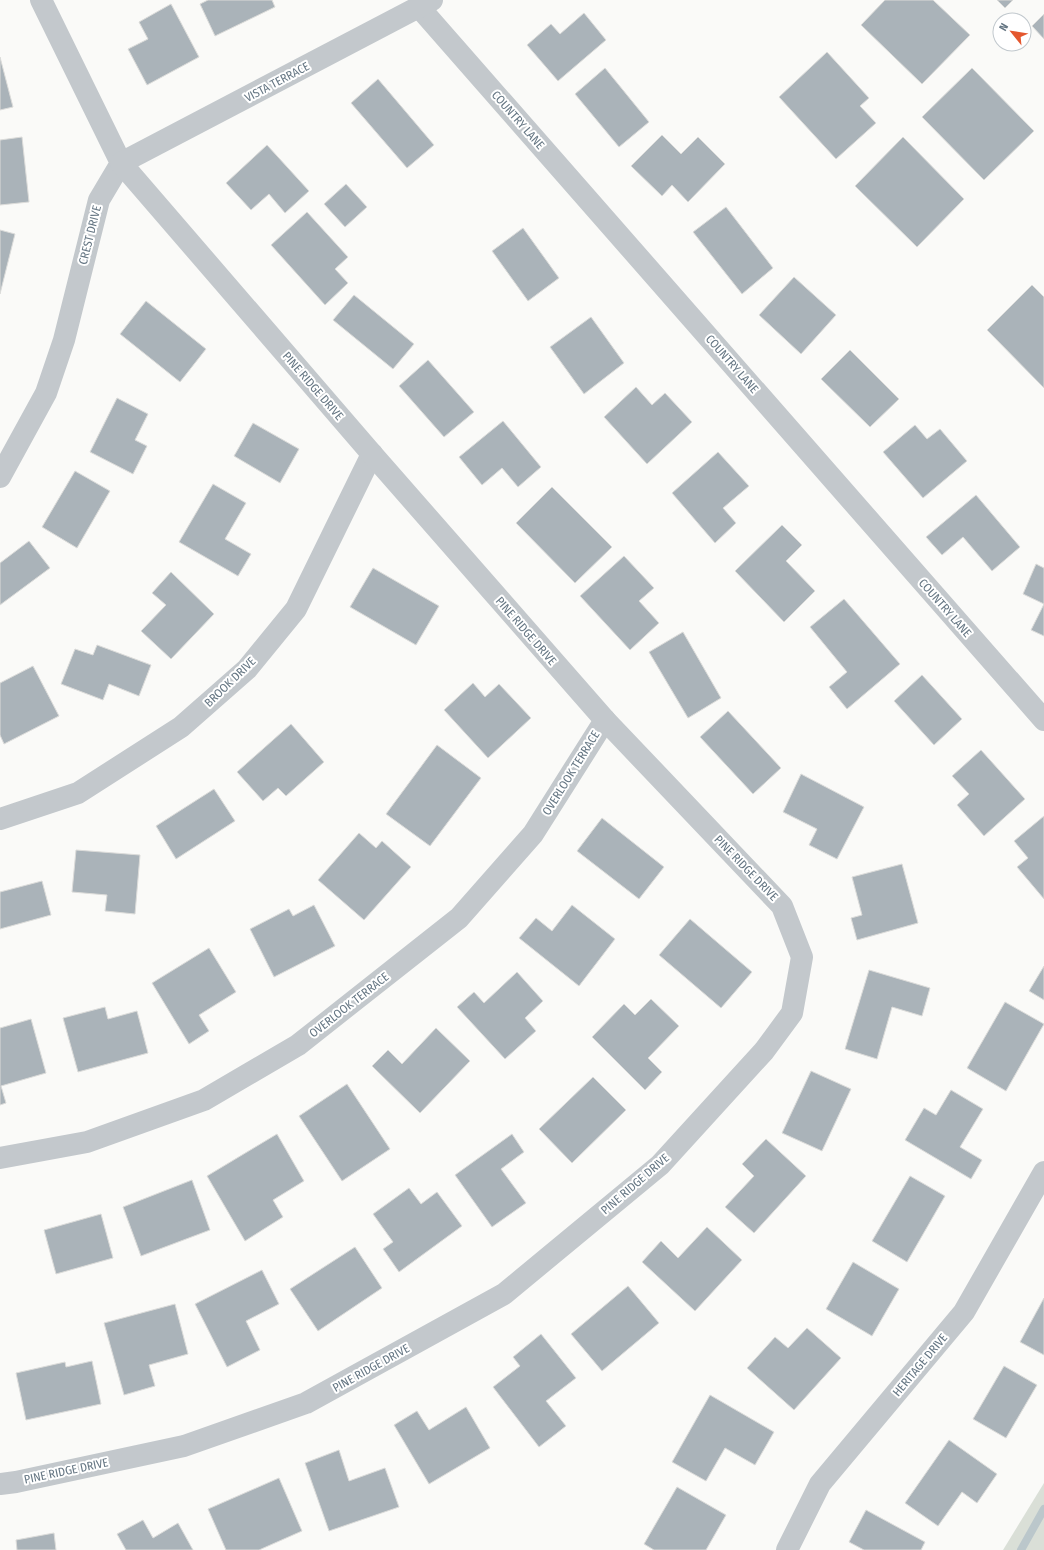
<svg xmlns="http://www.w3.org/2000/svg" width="1044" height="1550" viewBox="0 0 1044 1550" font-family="'Fira Sans Condensed',sans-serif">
<rect width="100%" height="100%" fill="#fafaf8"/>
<!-- green -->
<polygon fill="#dadfd7" points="1044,1483 1044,1550 1003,1550"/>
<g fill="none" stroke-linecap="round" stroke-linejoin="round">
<!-- stream -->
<polyline stroke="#bbc7cb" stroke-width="8" points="1021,1550 1044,1509"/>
</g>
<!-- building -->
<g fill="#aab3b9" stroke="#dcdcda">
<polygon points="208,0 272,0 275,7 215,36 200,4"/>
<polygon points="885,0 933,0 970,35 922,84 861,25"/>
<polygon points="997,0 1013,0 1005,8"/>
<polygon points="171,4 199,57 147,85 128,49 148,39 139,22"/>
<polygon points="584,13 606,40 558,81 527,45 551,24 560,34"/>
<polygon points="1044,14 1044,39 1032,26"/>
<polygon points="827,52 869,98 860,106 876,123 836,159 779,97"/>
<polygon points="0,57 13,107 0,110"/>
<polygon points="605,68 649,122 619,147 575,94"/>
<polygon points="972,68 1034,131 984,180 922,117"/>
<polygon points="378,79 434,145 407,168 351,103"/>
<polygon points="662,135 681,154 698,137 725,164 688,202 672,185 662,196 631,166"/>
<polygon points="22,137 29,202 0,205 0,140"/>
<polygon points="903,137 964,199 917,247 855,186"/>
<polygon points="267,145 309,191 285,213 269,194 251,210 226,183"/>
<polygon points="346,184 367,207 345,227 324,204"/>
<polygon points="726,207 773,268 742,294 693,232"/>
<polygon points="307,212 348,257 335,269 348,283 325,305 271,245"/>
<polygon points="523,228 559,278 528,301 492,251"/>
<polygon points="0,230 15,234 0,294"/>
<polygon points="794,277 836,315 801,354 759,315"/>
<polygon points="1032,285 1044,297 1044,388 987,330"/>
<polygon points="354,295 414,344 393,369 333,320"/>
<polygon points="146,301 206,349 180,382 120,334"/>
<polygon points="591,317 624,363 584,394 550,347"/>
<polygon points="850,350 899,399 870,427 821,379"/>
<polygon points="428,360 474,412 444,437 399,386"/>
<polygon points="636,387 652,405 665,393 692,422 647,464 604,417"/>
<polygon points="117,398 148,414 135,440 147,446 133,474 90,452"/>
<polygon points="503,421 541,467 518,487 502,468 482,485 459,457"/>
<polygon points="253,423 299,449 280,483 234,456"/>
<polygon points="915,425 927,439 940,429 967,461 923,498 883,452"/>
<polygon points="718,452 749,486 723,508 736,523 715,543 672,493"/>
<polygon points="75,471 110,491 77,548 42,527"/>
<polygon points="213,484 246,503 225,539 251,554 238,576 179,542"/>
<polygon points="552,487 612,547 575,583 516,523"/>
<polygon points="976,495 1020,547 992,571 963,537 942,555 926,537"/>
<polygon points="782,525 802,545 786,561 815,591 784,622 735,571"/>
<polygon points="29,541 50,568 0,605 0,563"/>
<polygon points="624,556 654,588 639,601 659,623 630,650 580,596"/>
<polygon points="1036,564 1044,568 1044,636 1031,630 1044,604 1023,594"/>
<polygon points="373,568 439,606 416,645 350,607"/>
<polygon points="171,572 214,614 171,659 141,631 166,605 152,593"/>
<polygon points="844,599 900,664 847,709 829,687 847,672 810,627"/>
<polygon points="683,632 721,698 688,718 649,652"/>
<polygon points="97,645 151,665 139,696 109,684 103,700 61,684 75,649 93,655"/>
<polygon points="33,666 59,716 4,744 0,735 0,683"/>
<polygon points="922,675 962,719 934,745 894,701"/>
<polygon points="473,683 485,697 499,684 531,718 488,758 444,710"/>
<polygon points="728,711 781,768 753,794 700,737"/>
<polygon points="291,724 324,762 286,796 278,788 263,801 237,772"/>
<polygon points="437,745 481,778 430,846 386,814"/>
<polygon points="981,750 1025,799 984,836 957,805 969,794 952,776"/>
<polygon points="801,774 864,807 837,859 809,845 817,829 783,812"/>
<polygon points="214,789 235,821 176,859 156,826"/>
<polygon points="1044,816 1044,899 1017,867 1028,858 1014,841"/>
<polygon points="602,818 664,867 639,899 577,851"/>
<polygon points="359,833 376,848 382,841 411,867 364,920 318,880"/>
<polygon points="76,850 140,855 135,914 105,911 107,895 72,892"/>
<polygon points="902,864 918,923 857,940 851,918 862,915 852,877"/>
<polygon points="42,881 51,915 0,929 0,892"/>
<polygon points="314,905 335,946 274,977 250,929 289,909 293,916"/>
<polygon points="572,905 615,939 579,986 519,938 536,918 552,931"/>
<polygon points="690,919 752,972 721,1008 659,955"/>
<polygon points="209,948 236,992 199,1015 209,1031 189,1044 152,983"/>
<polygon points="1044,966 1044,1000 1029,991"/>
<polygon points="869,970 930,988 922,1016 892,1007 877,1059 845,1049"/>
<polygon points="517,972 543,1001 525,1018 536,1031 505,1059 457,1007 474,992 484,1003"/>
<polygon points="651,999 679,1026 648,1058 662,1072 645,1090 592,1037 624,1004 635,1015"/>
<polygon points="1005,1002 1044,1024 1006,1091 967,1068"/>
<polygon points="105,1007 108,1019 137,1011 148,1053 78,1072 63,1018"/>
<polygon points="31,1019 46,1073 1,1086 6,1103 0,1105 0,1028"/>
<polygon points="436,1028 470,1061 420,1113 372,1066 388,1050 402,1064"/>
<polygon points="811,1071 851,1089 822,1151 782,1133"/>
<polygon points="593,1077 626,1110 572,1163 539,1129"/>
<polygon points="347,1084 390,1149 342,1181 299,1116"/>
<polygon points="951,1090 983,1109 960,1147 982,1160 971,1179 905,1140 924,1108 936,1115"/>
<polygon points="277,1134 304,1181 273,1200 283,1217 245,1241 207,1176"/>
<polygon points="512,1134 524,1152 501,1169 526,1203 492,1227 455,1175"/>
<polygon points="766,1139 806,1176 754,1233 725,1207 754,1176 742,1164"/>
<polygon points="910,1176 945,1196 907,1262 872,1241"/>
<polygon points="192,1180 210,1230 141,1256 123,1207"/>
<polygon points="409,1188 421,1204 437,1192 462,1226 399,1272 383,1249 393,1242 373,1214"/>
<polygon points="101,1214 113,1258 56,1274 44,1230"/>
<polygon points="707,1227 742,1260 695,1311 642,1262 661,1241 678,1258"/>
<polygon points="355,1247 382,1288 318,1331 290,1289"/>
<polygon points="853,1262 899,1289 872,1336 826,1309"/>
<polygon points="262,1270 279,1304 246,1321 260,1350 227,1367 195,1304"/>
<polygon points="628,1286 659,1323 602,1371 571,1334"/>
<polygon points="1044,1298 1044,1355 1020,1342"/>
<polygon points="175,1304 188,1354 149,1365 155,1386 124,1395 104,1323"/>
<polygon points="807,1328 841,1358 794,1410 747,1368 775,1337 788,1348"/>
<polygon points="541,1334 576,1378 546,1401 566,1426 539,1447 493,1387 520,1366 513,1357"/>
<polygon points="92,1361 101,1404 26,1420 16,1373 65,1362 66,1367"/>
<polygon points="1004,1366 1037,1385 1006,1438 973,1419"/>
<polygon points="710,1395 774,1432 755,1465 725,1448 706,1481 672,1462"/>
<polygon points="466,1407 490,1448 429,1484 394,1425 417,1411 429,1430"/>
<polygon points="949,1440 997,1474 977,1503 962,1492 938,1526 905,1503"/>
<polygon points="339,1450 349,1481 385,1468 399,1507 329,1531 305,1463"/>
<polygon points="279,1478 302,1531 259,1550 226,1550 208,1509"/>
<polygon points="677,1487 726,1515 706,1550 654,1550 644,1544"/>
<polygon points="866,1510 925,1542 921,1550 864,1550 849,1542"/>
<polygon points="143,1520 153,1538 178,1523 193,1550 126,1550 117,1534"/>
<polygon points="54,1533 56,1550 17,1550 16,1540"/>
</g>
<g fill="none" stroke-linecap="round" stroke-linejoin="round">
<!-- minor -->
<g stroke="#c3c8cc" stroke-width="22">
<polyline points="419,7 1044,720"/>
<polyline points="0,477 46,393 64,340 99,200 121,163 41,0"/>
<polyline points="0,819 78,793 181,727 247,669 296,609 372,454"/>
<polyline points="0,1158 87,1142 204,1100 298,1045 459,918 533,834 605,720"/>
<polyline points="0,1484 16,1482 184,1446 306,1403 504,1294 660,1165 764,1051 792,1013 802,957 782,906 605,720 372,454 121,163 432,0"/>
<polyline points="787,1550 820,1484 964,1312 1044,1172"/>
</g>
</g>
<g text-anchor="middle" stroke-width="4" stroke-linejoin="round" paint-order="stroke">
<!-- street labels -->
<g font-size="12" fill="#657683" stroke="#fff">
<text transform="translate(277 82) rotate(-28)" y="4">VISTA TERRACE</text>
<text transform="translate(518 120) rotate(49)" y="4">COUNTRY LANE</text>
<text transform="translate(90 235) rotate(-76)" y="4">CREST DRIVE</text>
<text transform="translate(732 364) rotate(49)" y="4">COUNTRY LANE</text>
<text transform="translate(313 386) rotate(49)" y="4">PINE RIDGE DRIVE</text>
<text transform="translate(945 608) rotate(49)" y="4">COUNTRY LANE</text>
<text transform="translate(526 631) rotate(49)" y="4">PINE RIDGE DRIVE</text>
<text transform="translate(230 682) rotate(-44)" y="4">BROOK DRIVE</text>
<text transform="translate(571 773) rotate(-58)" y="4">OVERLOOK TERRACE</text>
<text transform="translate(746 868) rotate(46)" y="4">PINE RIDGE DRIVE</text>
<text transform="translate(349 1005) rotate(-38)" y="4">OVERLOOK TERRACE</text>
<text transform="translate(635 1184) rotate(-41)" y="4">PINE RIDGE DRIVE</text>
<text transform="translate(920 1365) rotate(-50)" y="4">HERITAGE DRIVE</text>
<text transform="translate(371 1368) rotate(-29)" y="4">PINE RIDGE DRIVE</text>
<text transform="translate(66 1471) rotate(-12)" y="4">PINE RIDGE DRIVE</text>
</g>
</g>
<!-- north arrow -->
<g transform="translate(1012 32) rotate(300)"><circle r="19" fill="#ffffff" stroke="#c1c8cd"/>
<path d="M0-3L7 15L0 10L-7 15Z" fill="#e4572e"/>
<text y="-6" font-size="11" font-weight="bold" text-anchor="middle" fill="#657683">N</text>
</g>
</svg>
